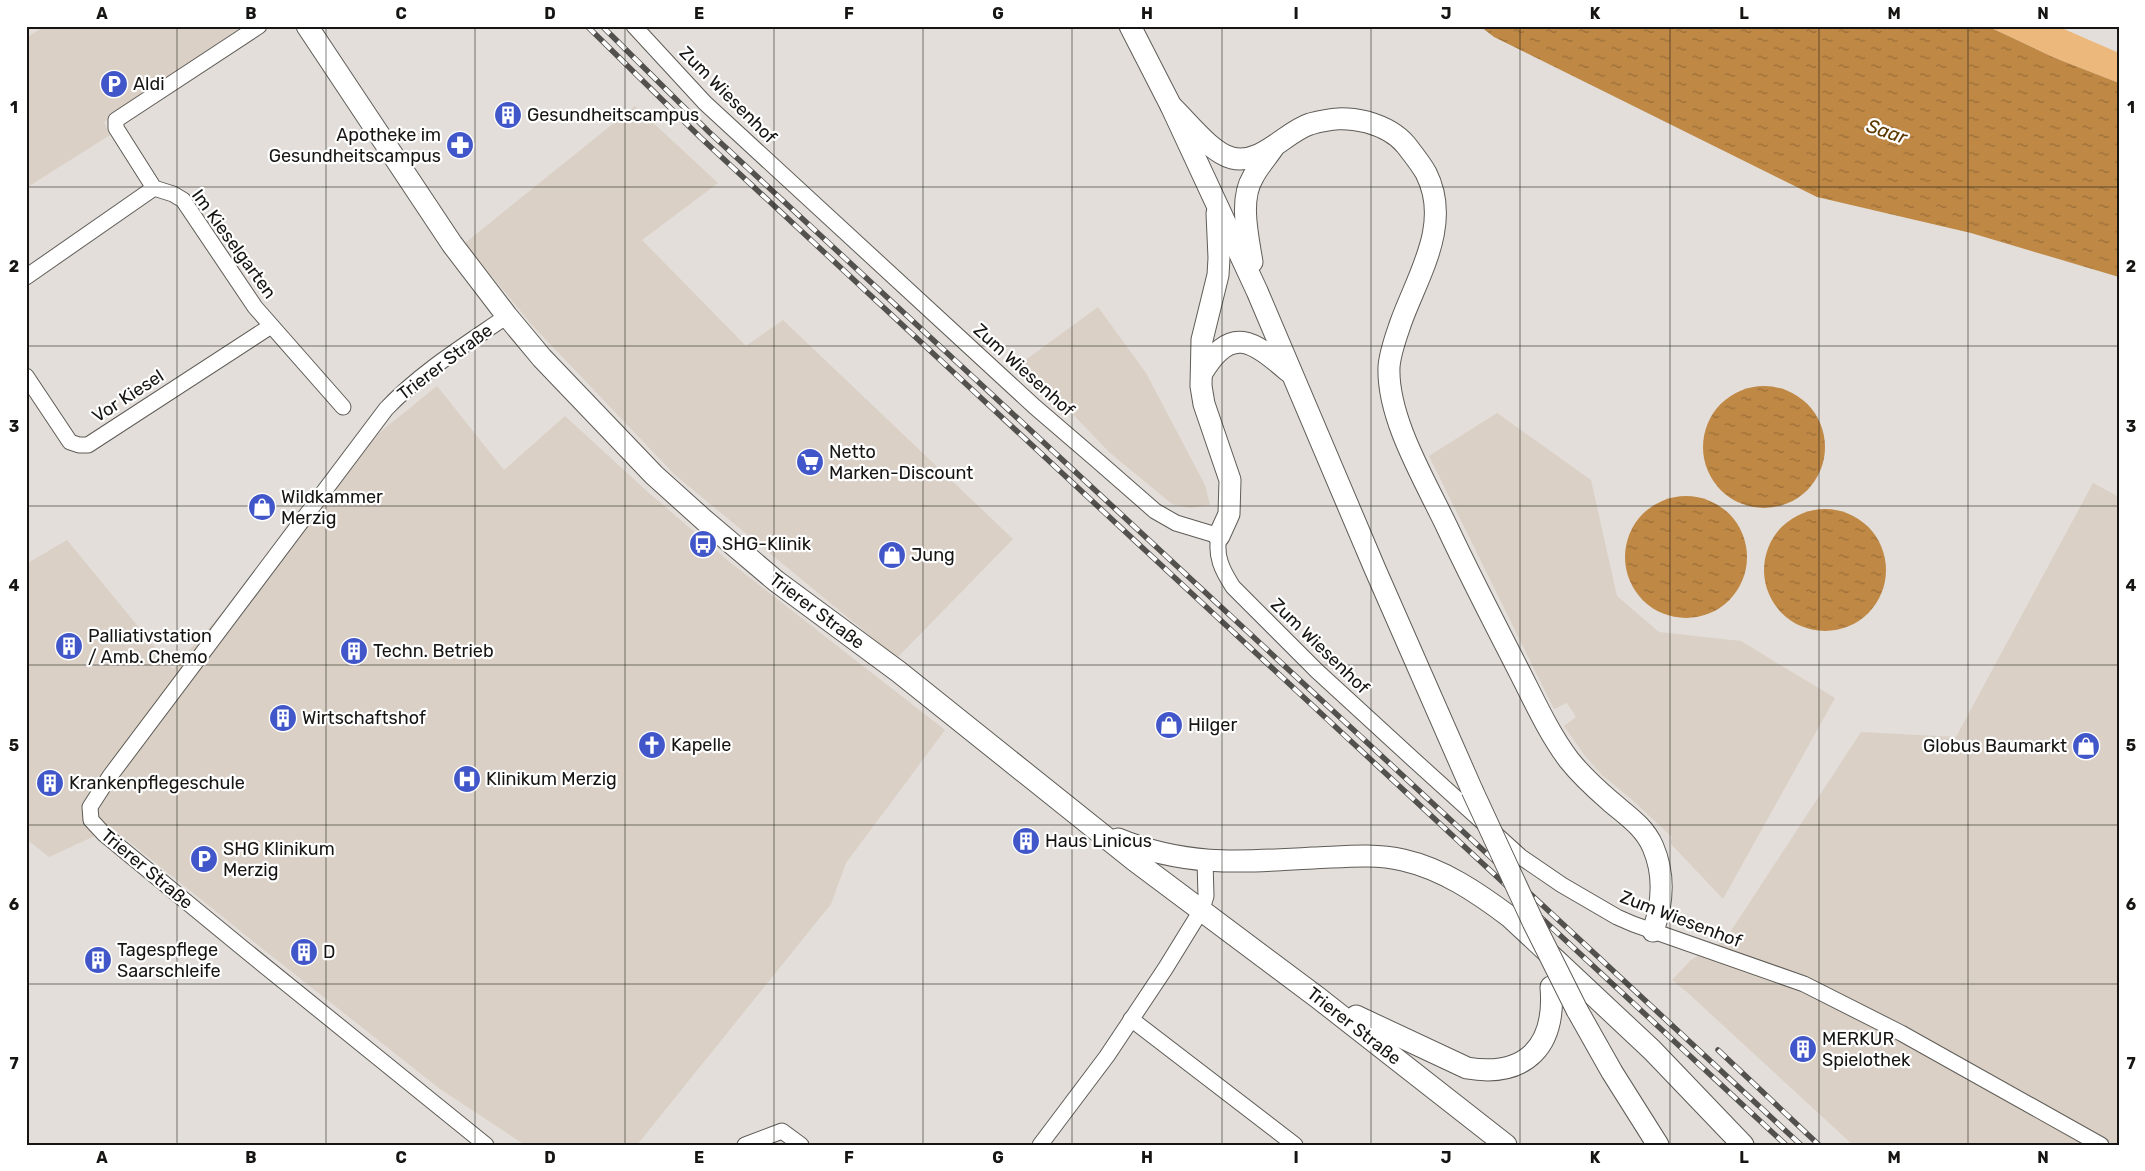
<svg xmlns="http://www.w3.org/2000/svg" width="2145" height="1171" viewBox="0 0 2145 1171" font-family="Rubik,sans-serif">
<defs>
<pattern id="water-ripples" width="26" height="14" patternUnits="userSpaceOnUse" patternTransform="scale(1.25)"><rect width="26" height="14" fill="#bf8845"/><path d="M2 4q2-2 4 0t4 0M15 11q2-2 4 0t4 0" fill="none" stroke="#9a6e38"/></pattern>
</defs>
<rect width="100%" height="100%" fill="#e3ded9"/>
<!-- built -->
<g fill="#dad0c6">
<polygon points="45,26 243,26 104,122 110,135 26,188 26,38"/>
<polygon points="635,106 718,183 642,240 746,346 783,320 1013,539 897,658 675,475 531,324 465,243"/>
<polygon points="1098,307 1146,373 1205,485 1210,505 1190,508 1172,504 1109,452 1065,406 1020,364"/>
<polygon points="437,386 504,470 565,416 650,494 731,563 945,730 846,863 831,904 637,1145 525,1145 440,1089 254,942 112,828 49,857 26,839 26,564 67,540 173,669 379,433"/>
<polygon points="1497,413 1591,480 1617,596 1659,632 1741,641 1835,698 1723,899 1670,843 1672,837 1629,797 1603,776 1585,756 1564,726 1576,717 1567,703 1554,709 1429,456"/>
<polygon points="2093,483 2119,497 2119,1145 1853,1145 1689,994 1672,980 1691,960 1725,940 1861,732 1956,737"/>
</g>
<!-- green -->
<polygon fill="#edb87b" points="1987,26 2057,26 2119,53 2119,83 2055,58"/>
<!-- water -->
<g fill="url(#water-ripples)">
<polygon points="1480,26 1987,26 2055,58 2119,83 2119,277 1971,233 1817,197 1494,37"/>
<circle cx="1764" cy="447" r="61"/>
<circle cx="1686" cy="557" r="61"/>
<circle cx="1825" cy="570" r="61"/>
</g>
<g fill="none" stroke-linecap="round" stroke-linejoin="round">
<!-- street casing -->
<g stroke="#5f5c57" stroke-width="17">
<g id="street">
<polyline points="259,26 116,120 116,128 154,188 173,194 183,200 255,307 343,407"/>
<path d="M 634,26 L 705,103 L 1035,407 L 1099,462 L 1155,511 L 1176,523 L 1219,536 C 1215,556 1222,570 1233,587 L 1317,671 L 1414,760 L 1521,857 L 1562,885 L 1617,917 L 1633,924 L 1804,984 L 1901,1033 L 2101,1145"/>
<polyline points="26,277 154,188"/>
<polyline points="26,376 70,442 79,445 88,445 271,326"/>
<polyline points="1131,1019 1295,1145"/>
<path d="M 486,1145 L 245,950 L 104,834 L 91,820 L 90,807 L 110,776 L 386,409 C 421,372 465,345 507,316"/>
<polyline points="745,1145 782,1131 801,1145"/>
<polyline points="1040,1145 1107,1056 1165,969 1202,909 1206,896 1205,861"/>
</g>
</g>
<!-- secondary casing -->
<g stroke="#5f5c57" stroke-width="23">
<g id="secondary">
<polyline points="307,26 452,244 507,316 542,358 654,475 704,520 776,581 899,672 1134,860 1317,997 1506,1145"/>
<polyline points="1130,26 1171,106 1257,291 1375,569 1472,790"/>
<path d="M 1171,106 C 1187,121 1211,153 1232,158 C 1262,165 1285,132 1310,124 C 1332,118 1345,117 1367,122 C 1381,126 1397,134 1406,145 C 1413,154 1421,164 1426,173 C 1452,224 1418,275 1401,322 C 1396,337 1390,352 1389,367 C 1387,419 1426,482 1448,529 C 1470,576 1494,622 1518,669 C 1534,700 1548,732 1569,760 C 1581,775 1595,788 1610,801 C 1626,815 1644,826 1653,847 C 1665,875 1663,903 1653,931"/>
<polyline points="1217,213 1219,258 1218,275 1202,340 1201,386 1204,404 1230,480 1229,514 1219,536"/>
<path d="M 1252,262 C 1248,237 1239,200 1253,177 C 1258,167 1267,157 1273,148"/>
<path d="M 1202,373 C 1231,324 1253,341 1288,371"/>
<path d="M 1118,839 C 1186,867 1242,862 1313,858 C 1342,857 1374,853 1403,860 C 1443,869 1478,893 1510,917 L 1652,1050 L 1743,1145"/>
<polyline points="1577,1010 1612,1072 1658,1145"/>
<path d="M 1356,1016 L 1467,1068 C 1526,1078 1556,1046 1551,987"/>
</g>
</g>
<!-- street -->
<use href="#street" stroke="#fff" stroke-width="15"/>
<!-- secondary -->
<use href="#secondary" stroke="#fff" stroke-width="21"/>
<!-- rail casing -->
<g stroke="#53514e" stroke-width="5.5">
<g id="rail">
<polyline points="587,26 701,138 1786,1145"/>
<polyline points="602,26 709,132 1801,1145"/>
<polyline points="1718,1050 1819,1145"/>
</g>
</g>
<!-- rail -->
<use href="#rail" stroke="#fff" stroke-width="4" stroke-dasharray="11" stroke-linecap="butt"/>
<!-- secondary-bridge casing -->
<g stroke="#5f5c57" stroke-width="23" stroke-linecap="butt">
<polyline id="secondary-bridge" points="1472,790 1533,922 1577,1010"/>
</g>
<!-- secondary-bridge -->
<use href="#secondary-bridge" stroke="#fff" stroke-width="21"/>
</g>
<!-- grid -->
<path fill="none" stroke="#161513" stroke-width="1" stroke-opacity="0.55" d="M 177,26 L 177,1145M 326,26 L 326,1145M 475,26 L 475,1145M 625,26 L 625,1145M 774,26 L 774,1145M 923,26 L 923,1145M 1072,26 L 1072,1145M 1222,26 L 1222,1145M 1371,26 L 1371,1145M 1520,26 L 1520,1145M 1670,26 L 1670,1145M 1819,26 L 1819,1145M 1968,26 L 1968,1145M 26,187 L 2119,187M 26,346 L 2119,346M 26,506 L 2119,506M 26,665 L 2119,665M 26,825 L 2119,825M 26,984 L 2119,984"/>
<!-- icons -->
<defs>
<g id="parking-disc" transform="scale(1.4375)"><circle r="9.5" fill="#4156c9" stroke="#fff"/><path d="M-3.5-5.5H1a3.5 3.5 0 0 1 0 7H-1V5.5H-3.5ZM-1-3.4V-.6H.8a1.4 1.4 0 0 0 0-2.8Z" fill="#fff"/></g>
<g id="building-disc" transform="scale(1.4375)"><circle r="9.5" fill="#4156c9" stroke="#fff"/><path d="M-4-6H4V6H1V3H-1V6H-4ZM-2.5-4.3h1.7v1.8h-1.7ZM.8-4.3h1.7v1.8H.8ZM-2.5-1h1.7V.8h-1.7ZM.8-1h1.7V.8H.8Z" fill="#fff"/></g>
<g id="pharmacy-disc" transform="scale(1.4375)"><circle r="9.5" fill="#4156c9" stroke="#fff"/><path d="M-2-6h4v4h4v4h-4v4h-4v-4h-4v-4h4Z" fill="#fff"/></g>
<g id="supermarket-disc" transform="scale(1.4375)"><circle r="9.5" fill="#4156c9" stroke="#fff"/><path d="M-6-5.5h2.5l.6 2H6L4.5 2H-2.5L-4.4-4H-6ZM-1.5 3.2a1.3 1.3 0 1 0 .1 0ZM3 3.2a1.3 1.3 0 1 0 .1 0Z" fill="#fff"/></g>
<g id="shop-disc" transform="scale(1.4375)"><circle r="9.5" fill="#4156c9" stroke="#fff"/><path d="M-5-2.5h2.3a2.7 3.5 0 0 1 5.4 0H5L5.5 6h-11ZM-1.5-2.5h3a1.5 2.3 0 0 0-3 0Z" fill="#fff"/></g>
<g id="bus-disc" transform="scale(1.4375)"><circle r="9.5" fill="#4156c9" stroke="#fff"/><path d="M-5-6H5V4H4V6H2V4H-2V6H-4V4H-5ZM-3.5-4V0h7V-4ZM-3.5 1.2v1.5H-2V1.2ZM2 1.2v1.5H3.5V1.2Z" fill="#fff"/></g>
<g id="church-disc" transform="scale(1.4375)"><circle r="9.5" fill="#4156c9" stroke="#fff"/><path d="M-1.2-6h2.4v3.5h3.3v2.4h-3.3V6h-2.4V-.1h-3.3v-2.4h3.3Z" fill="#fff"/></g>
<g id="hospital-disc" transform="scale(1.4375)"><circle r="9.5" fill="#4156c9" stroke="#fff"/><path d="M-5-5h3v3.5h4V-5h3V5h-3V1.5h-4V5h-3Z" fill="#fff"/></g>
</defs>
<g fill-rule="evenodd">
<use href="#parking-disc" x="114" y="84"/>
<use href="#building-disc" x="508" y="115"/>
<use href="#pharmacy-disc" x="460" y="145"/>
<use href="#supermarket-disc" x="810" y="462"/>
<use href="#shop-disc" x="262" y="507"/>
<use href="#bus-disc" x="703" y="544"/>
<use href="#shop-disc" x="892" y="555"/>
<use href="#building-disc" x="69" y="646"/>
<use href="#building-disc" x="354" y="651"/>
<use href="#building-disc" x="283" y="718"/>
<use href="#shop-disc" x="1169" y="725"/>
<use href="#church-disc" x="652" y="745"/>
<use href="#shop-disc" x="2086" y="746"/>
<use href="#hospital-disc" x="467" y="779"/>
<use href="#building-disc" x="50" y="783"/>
<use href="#building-disc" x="1026" y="841"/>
<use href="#parking-disc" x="204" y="859"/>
<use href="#building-disc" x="304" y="952"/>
<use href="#building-disc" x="98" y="960"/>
<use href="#building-disc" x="1803" y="1049"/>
</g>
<g text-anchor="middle" stroke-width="4.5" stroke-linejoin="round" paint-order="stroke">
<!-- poi labels -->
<g font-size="18" fill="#161513" stroke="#fff" text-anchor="start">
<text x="133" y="90">Aldi</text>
<text x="527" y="121">Gesundheitscampus</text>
<text x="441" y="141" text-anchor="end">Apotheke im<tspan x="441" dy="21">Gesundheitscampus</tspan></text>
<text x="829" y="458">Netto<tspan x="829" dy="21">Marken-Discount</tspan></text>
<text x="281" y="503">Wildkammer<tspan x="281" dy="21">Merzig</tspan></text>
<text x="722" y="550">SHG-Klinik</text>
<text x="911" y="561">Jung</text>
<text x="88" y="642">Palliativstation<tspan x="88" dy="21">/ Amb. Chemo</tspan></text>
<text x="373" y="657">Techn. Betrieb</text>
<text x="302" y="724">Wirtschaftshof</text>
<text x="1188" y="731">Hilger</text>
<text x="671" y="751">Kapelle</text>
<text x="2067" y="752" text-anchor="end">Globus Baumarkt</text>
<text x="486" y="785">Klinikum Merzig</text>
<text x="69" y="789">Krankenpflegeschule</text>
<text x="1045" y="847">Haus Linicus</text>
<text x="223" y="855">SHG Klinikum<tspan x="223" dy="21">Merzig</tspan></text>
<text x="117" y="956">Tagespflege<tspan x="117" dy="21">Saarschleife</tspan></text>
<text x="323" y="958">D</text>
<text x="1822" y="1045">MERKUR<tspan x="1822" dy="21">Spielothek</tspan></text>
</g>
<!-- street labels -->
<g font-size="18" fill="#161513" stroke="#fff">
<text transform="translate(728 95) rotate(45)" y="6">Zum Wiesenhof</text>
<text transform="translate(234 244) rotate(54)" y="6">Im Kieselgarten</text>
<text transform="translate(445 362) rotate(-37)" y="6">Trierer Straße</text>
<text transform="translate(1024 370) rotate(42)" y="6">Zum Wiesenhof</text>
<text transform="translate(128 396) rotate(-33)" y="6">Vor Kiesel</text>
<text transform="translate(817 611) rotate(37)" y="6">Trierer Straße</text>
<text transform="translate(1320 646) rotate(44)" y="6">Zum Wiesenhof</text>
<text transform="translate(147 869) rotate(40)" y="6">Trierer Straße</text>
<text transform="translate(1681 919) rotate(21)" y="6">Zum Wiesenhof</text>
<text transform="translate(1354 1026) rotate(38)" y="6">Trierer Straße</text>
</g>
<!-- water labels -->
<g font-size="19" font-style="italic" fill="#5d3800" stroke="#fff">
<text transform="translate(1887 131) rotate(19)" y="7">Saar</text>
</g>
</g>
<!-- border -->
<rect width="2145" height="1171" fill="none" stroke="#ffffff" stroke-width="55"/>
<rect x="28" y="28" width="2090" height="1116" fill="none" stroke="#161513" stroke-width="2"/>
<g font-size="16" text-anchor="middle" font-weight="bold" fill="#161513">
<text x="102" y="19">A</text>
<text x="251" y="19">B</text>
<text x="401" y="19">C</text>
<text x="550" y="19">D</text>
<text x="699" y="19">E</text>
<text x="849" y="19">F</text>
<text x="998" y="19">G</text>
<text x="1147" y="19">H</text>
<text x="1296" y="19">I</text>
<text x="1446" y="19">J</text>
<text x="1595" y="19">K</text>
<text x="1744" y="19">L</text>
<text x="1894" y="19">M</text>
<text x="2043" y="19">N</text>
<text x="14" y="113">1</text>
<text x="2131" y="113">1</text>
<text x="14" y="272">2</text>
<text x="2131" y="272">2</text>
<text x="14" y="432">3</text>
<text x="2131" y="432">3</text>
<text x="14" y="591">4</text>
<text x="2131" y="591">4</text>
<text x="14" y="751">5</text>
<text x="2131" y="751">5</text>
<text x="14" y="910">6</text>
<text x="2131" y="910">6</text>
<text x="14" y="1069">7</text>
<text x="2131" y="1069">7</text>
<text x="102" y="1163">A</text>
<text x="251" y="1163">B</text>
<text x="401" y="1163">C</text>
<text x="550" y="1163">D</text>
<text x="699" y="1163">E</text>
<text x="849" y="1163">F</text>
<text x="998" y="1163">G</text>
<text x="1147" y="1163">H</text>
<text x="1296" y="1163">I</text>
<text x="1446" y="1163">J</text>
<text x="1595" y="1163">K</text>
<text x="1744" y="1163">L</text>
<text x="1894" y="1163">M</text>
<text x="2043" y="1163">N</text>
</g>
</svg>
